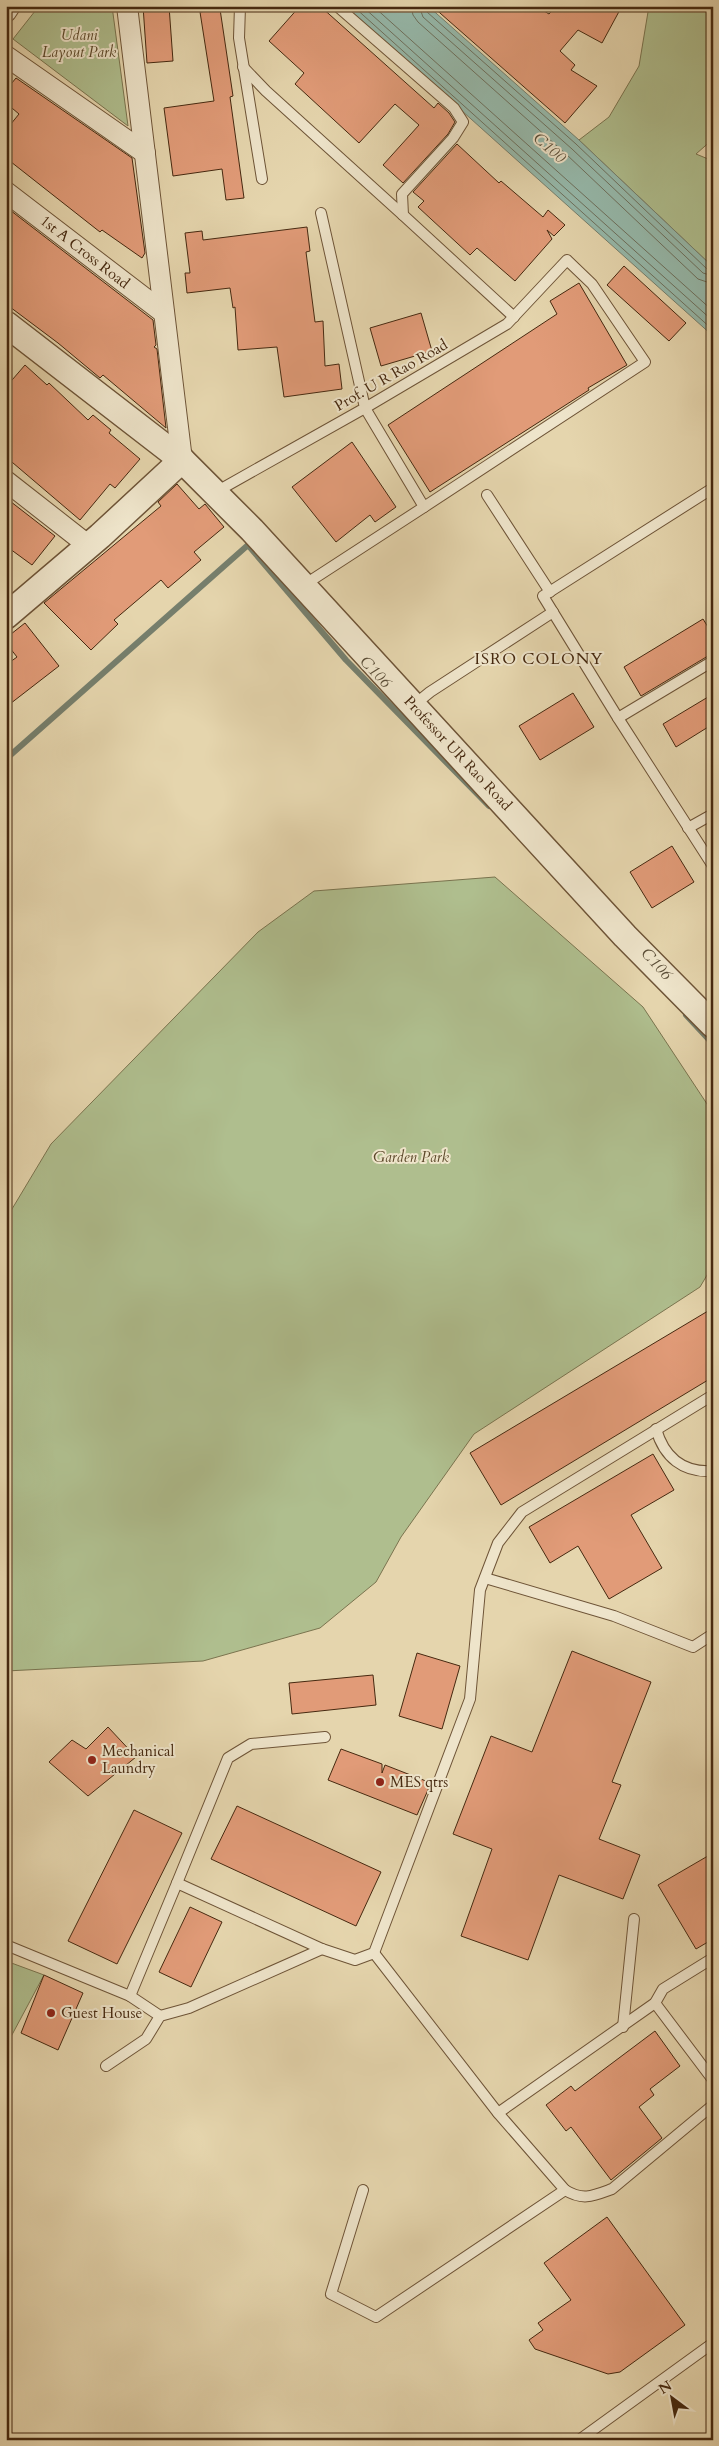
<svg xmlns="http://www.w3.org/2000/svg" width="719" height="2446" viewBox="0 0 719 2446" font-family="Cardo,serif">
<rect width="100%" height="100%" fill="#e5d5ad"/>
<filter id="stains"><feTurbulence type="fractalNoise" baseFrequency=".004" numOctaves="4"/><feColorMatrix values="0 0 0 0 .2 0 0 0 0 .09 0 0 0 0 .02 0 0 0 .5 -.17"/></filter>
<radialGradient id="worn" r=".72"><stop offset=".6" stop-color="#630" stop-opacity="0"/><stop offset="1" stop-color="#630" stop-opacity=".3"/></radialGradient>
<!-- green -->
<g fill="#afbe8e" stroke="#7a744f">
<polygon points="39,6 112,6 128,126 13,39"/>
<polygon points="649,6 713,8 713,139 696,154 713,161 713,267 579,140 609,117 639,66"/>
<polygon points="495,877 643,1007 713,1113 713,1265 700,1287 474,1434 401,1537 376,1582 320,1628 203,1661 6,1671 6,1219 51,1144 258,932 314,891"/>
<polygon points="6,1961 44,1975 6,2046"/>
</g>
<!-- water -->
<polygon fill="#96b9ab" stroke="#767f6d" points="345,6 428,6 579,140 713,267 713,336"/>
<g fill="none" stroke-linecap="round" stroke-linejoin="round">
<!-- shore -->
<g stroke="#6e715e" stroke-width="1">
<polyline points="353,6 713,330"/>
<polyline points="362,6 713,321"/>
<polyline points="373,6 713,311"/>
<polyline points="411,6 413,15 418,22 566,154 698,279 713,284"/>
<polyline points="419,6 423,17 572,149 703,273 713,276"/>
<polyline points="425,6 427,12 576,144 707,269 713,270"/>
</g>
<!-- stream -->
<g stroke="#767f6d" stroke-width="6">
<polyline points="6,759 248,545 346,660 489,806"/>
<polyline points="686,1015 713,1044"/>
</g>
</g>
<!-- building -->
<g fill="#e19b78" stroke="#462910">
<polygon points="143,6 169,6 173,61 147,63"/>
<polygon points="300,6 320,6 434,108 438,103 449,113 455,122 448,134 403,183 383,165 419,125 395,104 359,143 295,84 304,73 269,41"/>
<polygon points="432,6 536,6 549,14 556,6 622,6 602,43 578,30 560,51 575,65 571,70 597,86 565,123"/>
<polygon points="220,9 233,96 230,97 244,198 226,200 222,169 173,176 164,108 214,101 200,12"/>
<polygon points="16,78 132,158 145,253 142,258 102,230 100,232 6,158 6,130 19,114 6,103 6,90"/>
<polygon points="457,144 499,183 501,181 543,217 548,210 565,225 554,236 547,230 552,239 515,281 477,248 470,255 418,207 424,201 413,192"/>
<polygon points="6,207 153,320 156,345 154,347 157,349 166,428 103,375 100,378 58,343 6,304"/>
<polygon points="307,227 310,251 306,252 315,322 323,321 325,366 339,364 342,389 284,397 277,347 238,350 235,307 233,308 230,288 187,293 185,273 190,273 185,233 202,231 203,240"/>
<polygon points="624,266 686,323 669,341 607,285"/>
<polygon points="579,283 627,365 588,388 589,390 430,492 388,425 557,314 550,301"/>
<polygon points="421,313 432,351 381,366 370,328"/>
<polygon points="25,365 47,385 49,383 88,420 93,415 111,430 109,433 140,459 115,488 110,484 80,520 6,457 6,387"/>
<polygon points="352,442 396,507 375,522 370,515 336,542 292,487"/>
<polygon points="177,484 199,509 205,504 224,527 194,552 201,560 168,588 161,580 114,620 118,624 91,650 44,603 161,506 158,502"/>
<polygon points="6,498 55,536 32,565 6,546"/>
<polygon points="703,619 713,635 713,653 641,696 624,667"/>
<polygon points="25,623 59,666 6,707 6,665 17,657 6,643 6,638"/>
<polygon points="573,693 594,727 540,760 519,726"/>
<polygon points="713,694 713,724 676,747 663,724"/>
<polygon points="672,846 694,882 652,908 630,872"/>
<polygon points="713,1308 713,1377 501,1505 470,1453"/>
<polygon points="653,1454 674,1490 631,1515 662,1568 609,1599 578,1546 550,1563 529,1527"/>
<polygon points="572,1651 651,1682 612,1782 621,1785 599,1839 640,1855 623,1899 559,1875 528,1960 461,1936 492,1849 453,1834 491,1736 532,1752"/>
<polygon points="417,1653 460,1666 442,1729 399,1716"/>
<polygon points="373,1675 376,1705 292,1714 289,1683"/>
<polygon points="108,1727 136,1757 88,1796 49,1762 72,1740 86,1749"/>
<polygon points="341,1749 382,1764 382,1773 385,1765 431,1783 417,1815 328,1780"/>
<polygon points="237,1806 381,1872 356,1926 211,1859"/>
<polygon points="134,1810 182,1833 117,1964 68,1941"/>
<polygon points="713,1853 713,1939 696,1949 658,1885"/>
<polygon points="190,1907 222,1922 191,1987 159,1972"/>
<polygon points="44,1975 83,1993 58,2050 21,2033"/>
<polygon points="655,2031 680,2066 650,2089 654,2095 639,2107 662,2138 611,2180 571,2127 566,2131 546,2105 571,2086 575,2091"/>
<polygon points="607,2217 685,2325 620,2372 608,2374 535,2349 529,2340 543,2330 538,2323 571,2300 544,2263"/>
</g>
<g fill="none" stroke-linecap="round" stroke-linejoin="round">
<!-- service casing -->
<g stroke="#6e5437" stroke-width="12">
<g id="service">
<polyline points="240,6 239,38 262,179"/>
<polyline points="337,6 454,108 463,122 453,138 402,194 403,215 514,317"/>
<polyline points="243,67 266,91 403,215"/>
<polyline points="713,488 543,596 618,718 713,866"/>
<polyline points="214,493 365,408 507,324 567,260 592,284 645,362 424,507 365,408 321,213"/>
<polyline points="487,495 550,592"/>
<polyline points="304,585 424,507"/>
<polyline points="414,705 430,692 553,612"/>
<polyline points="618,718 713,661"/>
<polyline points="688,828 713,814"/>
<path d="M 656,1429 C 664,1457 683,1473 713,1471"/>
<polyline points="485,1578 614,1616 693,1647 713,1634"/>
<polyline points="177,1883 228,1758 251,1744 325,1737"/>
<polyline points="6,1945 130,1996 177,1883 322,1949 355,1960 374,1953 498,2113 565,2190 376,2317 331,2294 363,2190"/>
<polyline points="374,1953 470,1699 480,1590 498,1543 522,1512 713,1395"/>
<polyline points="130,1996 160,2016"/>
<polyline points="655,2003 713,2080"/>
<polyline points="623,2027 634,1919"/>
<polyline points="106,2066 146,2039 160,2016 189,2008 322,1949"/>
<polyline points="498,2113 655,2003 663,1989 713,1958"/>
<path d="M 565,2190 C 583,2201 593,2196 612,2189 L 713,2105"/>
<polyline points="579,2440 713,2343"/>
</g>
</g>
<!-- minor casing -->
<g stroke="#6e5437" stroke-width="22">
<g id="minor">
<polyline points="127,6 182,460"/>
<polyline points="6,12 10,6"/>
<polyline points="6,56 145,153"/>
<polyline points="6,192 164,313"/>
<polyline points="6,481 89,546"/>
</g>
</g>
<!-- tertiary casing -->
<g stroke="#6e5437" stroke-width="28">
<g id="tertiary">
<polyline points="6,324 182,460 252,530 625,936 713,1025"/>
<polyline points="6,616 100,536 182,460"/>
</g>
</g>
<!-- service -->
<use href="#service" stroke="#eee4ca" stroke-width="10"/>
<!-- minor -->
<use href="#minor" stroke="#eee4ca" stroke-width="20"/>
<!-- tertiary -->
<use href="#tertiary" stroke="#eee4ca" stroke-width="25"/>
</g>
<!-- markers -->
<g fill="#8f2418" stroke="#eee4ca" stroke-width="2">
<circle cx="92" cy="1760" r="5"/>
<circle cx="380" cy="1782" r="5"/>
<circle cx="51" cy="2013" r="5"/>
</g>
<g text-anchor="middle" stroke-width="4" stroke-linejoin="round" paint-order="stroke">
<!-- park labels -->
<g font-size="15" font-style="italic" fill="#5b4729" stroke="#eee4ca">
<text x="79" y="40">Udani<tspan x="79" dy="17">Layout Park</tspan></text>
<text x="411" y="1162">Garden Park</text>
</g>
<!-- street labels -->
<g font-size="15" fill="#462910" stroke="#eee4ca">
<text transform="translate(85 252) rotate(38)" y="5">1st A Cross Road</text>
<text transform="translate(391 375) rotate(-30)" y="5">Prof. U R Rao Road</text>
<text transform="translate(458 753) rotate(47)" y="5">Professor UR Rao Road</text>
</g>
<!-- poi labels -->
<g font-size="15" fill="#462910" stroke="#eee4ca" text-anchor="start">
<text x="102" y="1756">Mechanical<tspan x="102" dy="17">Laundry</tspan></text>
<text x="390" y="1787">MES qtrs</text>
<text x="61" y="2018">Guest House</text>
</g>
<!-- water labels -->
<g font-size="16" font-style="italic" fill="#5a4d37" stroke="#eee4ca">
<text transform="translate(550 147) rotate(41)" y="6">C100</text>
<text transform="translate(376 671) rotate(46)" y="6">C106</text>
<text transform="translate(657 963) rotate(47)" y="6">C106</text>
</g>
<!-- neighbourhood labels -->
<g font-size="16" letter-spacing="1" fill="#462910" stroke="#eee4ca">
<text x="539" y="664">ISRO COLONY</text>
</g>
</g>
<!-- margin -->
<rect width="719" height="2446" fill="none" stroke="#e5d5ad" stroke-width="25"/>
<rect x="8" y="8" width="704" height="2431" fill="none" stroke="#462910" stroke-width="2.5"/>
<rect x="12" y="12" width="694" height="2421" fill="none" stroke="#462910"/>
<!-- north arrow -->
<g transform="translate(672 2398) rotate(328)" stroke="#eee4ca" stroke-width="4" paint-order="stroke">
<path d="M0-4L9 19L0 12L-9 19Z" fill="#462910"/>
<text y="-8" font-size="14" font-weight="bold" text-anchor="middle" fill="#462910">N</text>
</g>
<rect width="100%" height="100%" filter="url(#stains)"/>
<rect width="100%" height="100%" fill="url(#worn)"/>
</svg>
